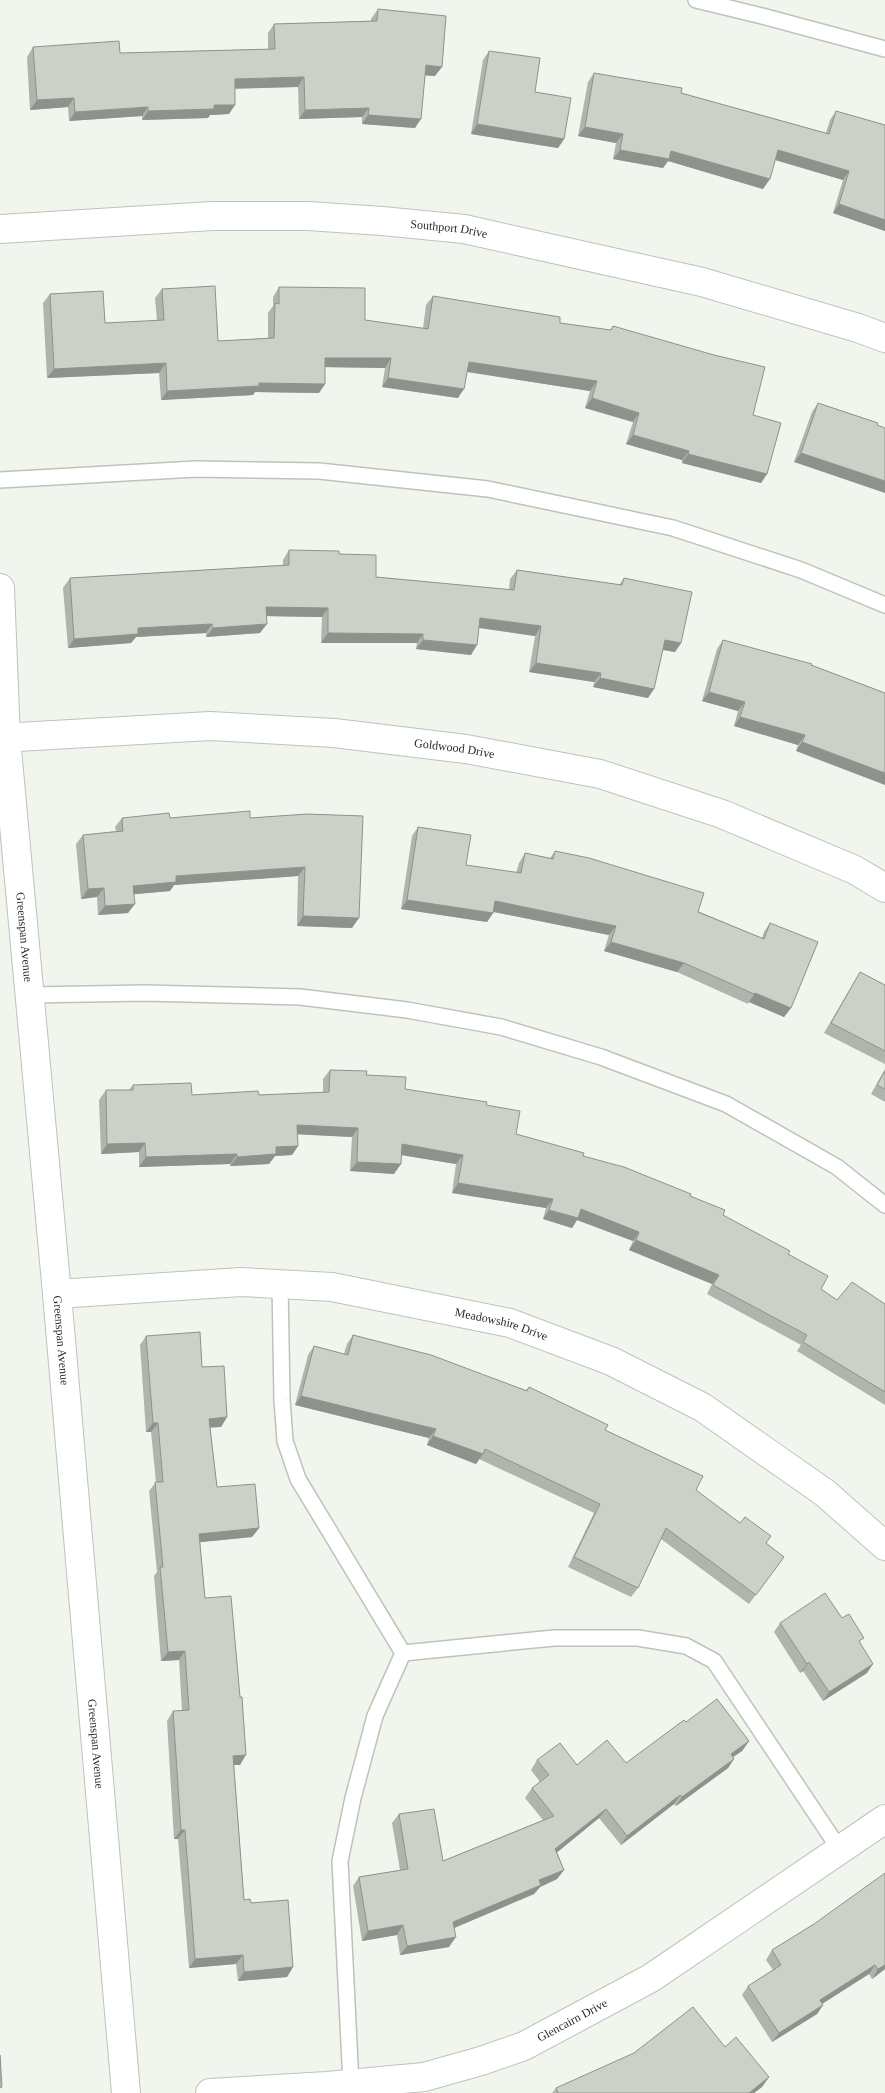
<svg xmlns="http://www.w3.org/2000/svg" width="885" height="2093" viewBox="0 0 885 2093" font-family="'Times New Roman',serif">
<rect width="100%" height="100%" fill="#f0f6ed"/>
<g fill="none" stroke-linecap="round" stroke-linejoin="round">
<!-- service casing -->
<g stroke="#bec3ba" stroke-width="18">
<g id="service">
<polyline points="696,0 762,16 885,49"/>
<polyline points="0,480 196,469 319,471 488,489 673,528 801,570 885,605"/>
<polyline points="30,995 145,993 300,997 407,1010 501,1027 601,1057 726,1104 837,1167 885,1205"/>
<polyline points="280,1284 282,1400 285,1441 298,1479 403,1653 554,1638 638,1638 686,1646 714,1661 840,1850"/>
<polyline points="351,2084 340,1861 353,1798 375,1716 403,1653"/>
</g>
</g>
<!-- minor casing -->
<g stroke="#bec3ba" stroke-width="30">
<g id="minor">
<path id="s1" d="M 0,229 L 212,216 L 308,216 L 382,221 L 464,229 L 702,282 L 858,328 L 885,338"/>
<path id="s2" d="M 0,738 L 210,726 L 334,733 L 466,749 L 600,774 L 722,814 L 855,870 L 885,888"/>
<path id="s3" d="M 57,1294 L 241,1282 L 332,1287 L 510,1323 L 611,1361 L 702,1407 L 825,1493 L 885,1546"/>
<path id="s4" d="M 210,2093 L 327,2086 L 424,2077 L 481,2061 L 524,2046 L 651,1978 L 885,1819"/>
</g>
</g>
<!-- tertiary casing -->
<g stroke="#bec3ba" stroke-width="30">
<g id="tertiary">
<path id="s5" d="M 0,588 L 6,738 L 57,1294 L 126,2093"/>
</g>
</g>
<!-- service -->
<use href="#service" stroke="#fff" stroke-width="15"/>
<!-- minor -->
<use href="#minor" stroke="#fff" stroke-width="28"/>
<!-- tertiary -->
<use href="#tertiary" stroke="#fff" stroke-width="28"/>
</g>
<!-- wall -->
<g fill="#afb4ac">
<polygon points="378,9 435,76 425,75 415,128 362,124 362,117 299,119 298,87 235,88 229,114 210,115 208,118 142,120 142,116 69,121 68,107 30,110 27,57 33,47 120,53 268,49 268,33 274,24 371,21 371,19"/>
<polygon points="489,51 535,92 564,139 558,148 471,134 483,60"/>
<polygon points="594,73 681,93 826,133 830,120 836,111 885,125 885,231 833,213 843,180 775,160 763,189 668,161 663,168 613,159 616,143 578,136 588,82"/>
<polygon points="279,287 365,320 423,328 426,305 433,296 560,323 610,330 613,326 753,415 767,474 761,483 682,463 682,460 626,444 633,422 585,408 590,391 467,372 458,398 382,387 385,368 325,367 325,384 319,393 255,392 253,395 161,400 159,373 47,378 43,303 50,294 105,323 157,321 155,298 162,289 218,341 268,338 268,313 273,306 273,297"/>
<polygon points="818,403 878,423 794,462 812,412"/>
<polygon points="289,550 339,554 376,577 509,590 510,579 517,570 619,585 624,578 681,643 675,652 663,650 648,698 593,687 594,682 529,672 535,636 479,628 471,655 416,649 417,643 321,643 322,617 266,616 260,633 206,637 206,633 136,637 131,643 68,648 63,588 70,578 283,565 283,560"/>
<polygon points="723,640 811,665 885,693 796,751 798,745 734,726 738,711 702,701 717,649"/>
<polygon points="307,814 352,928 297,926 298,876 174,885 170,891 134,894 128,913 98,915 97,897 81,899 76,844 83,835 116,831 115,827 122,818 250,818"/>
<polygon points="418,827 466,865 516,873 519,863 525,853 550,858 555,851 762,938 764,932 770,923 791,1008 784,1017 749,1002 748,1004 677,972 604,951 609,935 494,912 487,922 401,909 412,836"/>
<polygon points="860,972 885,985 885,1064 824,1033 854,982"/>
<polygon points="885,1069 885,1102 871,1094"/>
<polygon points="330,1070 366,1075 405,1089 486,1105 516,1134 583,1156 690,1196 788,1254 821,1289 837,1300 885,1310 885,1405 797,1351 801,1345 707,1294 712,1284 629,1250 633,1241 577,1220 572,1228 543,1219 546,1208 452,1193 456,1164 401,1155 394,1174 350,1171 352,1137 298,1134 298,1146 292,1155 275,1156 269,1164 230,1166 230,1164 139,1167 139,1152 101,1154 99,1100 106,1090 129,1090 133,1085 192,1095 259,1095 323,1092 323,1079"/>
<polygon points="353,1335 526,1390 529,1387 605,1430 696,1490 784,1557 749,1604 661,1539 638,1588 631,1597 568,1567 594,1513 479,1459 476,1464 427,1445 429,1438 295,1405 308,1355 314,1346 344,1354 347,1344"/>
<polygon points="146,1336 202,1367 227,1417 221,1427 210,1427 217,1487 259,1528 252,1537 200,1542 205,1598 240,1765 234,1765 244,1900 251,1903 293,1967 287,1977 238,1981 236,1964 189,1968 178,1839 174,1839 167,1721 173,1711 182,1711 179,1660 161,1661 154,1576 157,1572 149,1491 156,1482 151,1432 146,1432 140,1345"/>
<polygon points="842,1618 860,1643 867,1673 823,1701 803,1671 800,1673 774,1632 780,1623"/>
<polygon points="686,1722 749,1741 742,1751 733,1757 734,1759 728,1768 676,1806 674,1804 621,1845 599,1818 557,1852 564,1870 557,1879 540,1887 534,1894 454,1928 449,1947 400,1955 397,1935 362,1941 353,1886 359,1877 400,1870 392,1823 399,1814 443,1861 543,1820 525,1798 532,1788 540,1782 531,1770 537,1760 577,1765 626,1763"/>
<polygon points="814,1924 885,1969 872,1979 869,1974 822,2004 823,2005 817,2014 772,2042 742,1995 748,1986 773,1970 766,1960 772,1950"/>
<polygon points="725,2047 769,2077 762,2087 754,2093 552,2093 556,2088"/>
</g>
<!-- shaded-wall -->
<g fill="#8f928c">
<polygon points="426,65 442,67 435,76 420,75"/>
<polygon points="304,77 298,87 228,89 235,79"/>
<polygon points="74,98 68,107 30,110 37,100"/>
<polygon points="214,105 235,105 229,114 210,115 208,118 142,120 148,111"/>
<polygon points="148,107 142,116 69,121 75,112"/>
<polygon points="369,108 362,117 299,119 305,110"/>
<polygon points="368,115 421,119 415,128 362,124"/>
<polygon points="477,124 564,139 558,148 471,134"/>
<polygon points="585,127 623,134 616,143 578,136"/>
<polygon points="620,150 671,151 770,179 763,189 668,161 663,168 613,159"/>
<polygon points="778,150 849,171 843,180 772,159"/>
<polygon points="839,204 885,220 885,231 833,213"/>
<polygon points="325,358 391,358 385,368 319,367"/>
<polygon points="469,362 597,381 590,391 462,371"/>
<polygon points="166,363 159,373 47,378 54,369"/>
<polygon points="388,378 464,389 458,398 382,387"/>
<polygon points="259,383 325,384 319,393 255,392 253,395 161,400 167,391"/>
<polygon points="592,398 639,413 633,422 585,408"/>
<polygon points="633,435 689,451 682,460 626,444"/>
<polygon points="801,453 885,481 885,493 794,462"/>
<polygon points="688,454 767,474 761,483 682,463"/>
<polygon points="266,607 328,608 322,617 259,616"/>
<polygon points="480,618 541,626 535,636 473,627"/>
<polygon points="212,624 206,633 136,637 131,643 68,648 74,639 138,628"/>
<polygon points="267,624 260,633 206,637 213,628"/>
<polygon points="328,633 423,634 417,643 321,643"/>
<polygon points="423,640 477,645 471,655 416,649"/>
<polygon points="665,640 681,643 675,652 658,649"/>
<polygon points="536,663 601,673 594,682 529,672"/>
<polygon points="600,678 654,689 648,698 593,687"/>
<polygon points="709,692 745,702 738,711 702,701"/>
<polygon points="740,717 805,735 798,745 734,726"/>
<polygon points="802,742 885,773 885,785 796,751"/>
<polygon points="305,867 298,876 174,885 170,891 127,895 133,886 176,876"/>
<polygon points="104,888 97,897 81,899 88,889"/>
<polygon points="407,900 493,913 487,922 401,909"/>
<polygon points="495,901 616,926 609,935 489,911"/>
<polygon points="135,904 128,913 98,915 105,906"/>
<polygon points="303,916 359,918 352,928 297,926"/>
<polygon points="611,942 684,963 677,972 604,951"/>
<polygon points="755,993 791,1008 784,1017 749,1002"/>
<polygon points="297,1125 358,1128 352,1137 291,1134"/>
<polygon points="145,1143 139,1152 101,1154 107,1144"/>
<polygon points="402,1144 463,1155 456,1164 395,1154"/>
<polygon points="298,1146 292,1155 275,1156 269,1164 230,1166 237,1157 276,1147"/>
<polygon points="237,1154 230,1164 139,1167 146,1157"/>
<polygon points="357,1162 401,1164 394,1174 350,1171"/>
<polygon points="458,1183 553,1199 546,1208 452,1193"/>
<polygon points="581,1209 639,1232 633,1241 577,1220 572,1228 543,1219 549,1210"/>
<polygon points="636,1240 719,1275 712,1284 629,1250"/>
<polygon points="301,1396 436,1429 429,1438 295,1405"/>
<polygon points="227,1417 221,1427 203,1428 209,1419"/>
<polygon points="153,1423 158,1423 151,1432 146,1432"/>
<polygon points="433,1436 483,1454 476,1464 427,1445"/>
<polygon points="259,1528 252,1537 192,1543 199,1534"/>
<polygon points="185,1651 179,1660 161,1661 168,1652"/>
<polygon points="809,1662 803,1671 800,1673 807,1664"/>
<polygon points="873,1664 867,1673 823,1701 829,1692"/>
<polygon points="749,1741 742,1751 724,1763 731,1754"/>
<polygon points="246,1755 240,1765 227,1765 233,1756"/>
<polygon points="734,1759 728,1768 676,1806 682,1797"/>
<polygon points="680,1795 674,1804 621,1845 627,1836"/>
<polygon points="606,1809 599,1818 549,1859 555,1849"/>
<polygon points="181,1830 185,1830 178,1839 174,1839"/>
<polygon points="564,1870 557,1879 540,1887 534,1894 447,1931 453,1922 539,1880"/>
<polygon points="403,1925 397,1935 362,1941 368,1931"/>
<polygon points="456,1937 449,1947 400,1955 407,1946"/>
<polygon points="243,1955 236,1964 189,1968 195,1959"/>
<polygon points="875,1965 869,1974 814,2009 820,2000"/>
<polygon points="885,1965 885,1969 872,1979 878,1969"/>
<polygon points="293,1967 287,1977 238,1981 244,1972"/>
<polygon points="823,2005 817,2014 772,2042 779,2033"/>
<polygon points="769,2077 762,2087 754,2093 749,2093"/>
</g>
<!-- building -->
<g fill="#ccd1c8" stroke="#8f928c">
<polygon points="378,9 446,16 442,67 426,65 421,119 368,115 369,108 305,110 304,77 235,79 235,105 214,105 214,109 148,111 148,107 75,112 74,98 37,100 33,47 119,41 120,53 275,49 274,24 377,21"/>
<polygon points="489,51 540,58 535,92 571,98 564,139 477,124"/>
<polygon points="594,73 682,88 681,93 829,134 836,111 885,125 885,220 839,204 849,171 778,150 770,179 671,151 669,159 620,150 623,134 585,127"/>
<polygon points="215,286 218,341 274,338 275,303 279,304 279,287 365,288 365,320 428,329 433,296 560,317 560,323 611,330 613,326 714,355 765,367 753,415 781,423 767,474 688,454 689,451 633,435 639,413 592,398 597,381 469,362 464,389 388,378 391,358 325,358 325,384 259,383 259,386 167,391 166,363 54,369 50,294 103,291 105,323 164,320 162,289"/>
<polygon points="818,403 878,423 877,425 885,428 885,481 801,453"/>
<polygon points="289,550 339,551 339,554 376,555 376,577 514,590 517,570 622,585 624,578 692,592 681,643 665,640 654,689 600,678 601,673 536,663 541,626 480,618 477,645 423,640 423,634 328,633 328,608 266,607 267,624 213,628 212,624 138,628 138,634 74,639 70,578 289,565"/>
<polygon points="723,640 812,664 811,665 885,693 885,773 802,742 805,735 740,717 745,702 709,692"/>
<polygon points="250,811 250,818 307,814 363,816 359,918 303,916 305,867 176,876 176,882 133,886 135,904 105,906 104,888 88,889 83,835 123,831 122,818 169,813 170,818"/>
<polygon points="418,827 471,835 466,865 521,873 525,853 553,859 555,851 589,858 704,893 698,912 764,939 770,923 818,942 791,1008 755,993 754,994 684,963 611,942 616,926 495,901 493,913 407,900"/>
<polygon points="860,972 885,985 885,1051 831,1023"/>
<polygon points="330,1070 367,1071 366,1075 406,1077 405,1089 487,1102 486,1105 520,1111 516,1134 584,1153 583,1156 624,1167 691,1194 690,1196 725,1210 723,1215 790,1251 788,1254 828,1276 821,1289 837,1300 852,1282 885,1304 885,1392 803,1342 807,1335 713,1285 719,1275 636,1240 639,1232 581,1209 578,1218 549,1210 553,1199 458,1183 463,1155 402,1144 401,1164 357,1162 358,1128 297,1125 298,1146 276,1147 276,1154 237,1157 237,1154 146,1157 145,1143 107,1144 106,1090 133,1090 133,1085 191,1083 192,1095 258,1091 259,1095 329,1092"/>
<polygon points="885,1071 885,1089 877,1085"/>
<polygon points="200,1332 202,1367 224,1366 227,1417 209,1419 217,1487 255,1484 259,1528 199,1534 205,1598 231,1596 240,1697 242,1697 246,1755 233,1756 244,1900 250,1899 251,1903 288,1900 293,1967 244,1972 243,1955 195,1959 185,1830 181,1830 173,1711 189,1710 185,1651 168,1652 160,1567 163,1567 155,1482 163,1482 158,1423 153,1423 146,1336"/>
<polygon points="353,1335 431,1355 527,1391 529,1387 608,1425 605,1430 703,1476 696,1490 740,1523 745,1517 771,1536 766,1543 784,1557 756,1595 666,1528 638,1588 574,1557 600,1504 485,1449 483,1454 433,1436 436,1429 301,1396 314,1346 348,1355"/>
<polygon points="825,1593 842,1618 849,1614 864,1638 859,1641 873,1664 829,1692 809,1662 807,1664 780,1623"/>
<polygon points="717,1699 749,1741 731,1754 734,1759 682,1797 680,1795 627,1836 606,1809 555,1849 564,1870 539,1880 541,1885 453,1922 456,1937 407,1946 403,1925 368,1931 359,1877 408,1869 399,1814 434,1809 443,1861 554,1816 532,1788 549,1775 537,1760 560,1743 577,1765 607,1740 626,1763 684,1720 686,1722"/>
<polygon points="885,1873 885,1965 878,1969 875,1965 820,2000 823,2005 779,2033 748,1986 781,1965 772,1950 814,1924"/>
<polygon points="693,2007 725,2047 736,2037 769,2077 749,2093 558,2093 556,2088 634,2053"/>
<polygon points="0,2055 2,2087 0,2088"/>
</g>
<g text-anchor="middle" stroke-width="4.5" stroke-linejoin="round" paint-order="stroke">
<!-- street labels -->
<g font-size="12" fill="#292b28" stroke="#f0f6ed">
<text dy="4" stroke="none"><textPath href="#s1" startOffset="450">Southport Drive</textPath></text>
<text dy="4" stroke="none"><textPath href="#s2" startOffset="456">Goldwood Drive</textPath></text>
<text dy="4" stroke="none"><textPath href="#s5" startOffset="350">Greenspan Avenue</textPath></text>
<text dy="4" stroke="none"><textPath href="#s3" startOffset="449">Meadowshire Drive</textPath></text>
<text dy="4" stroke="none"><textPath href="#s5" startOffset="755">Greenspan Avenue</textPath></text>
<text dy="4" stroke="none"><textPath href="#s5" startOffset="1160">Greenspan Avenue</textPath></text>
<text dy="4" stroke="none"><textPath href="#s4" startOffset="374">Glencairn Drive</textPath></text>
</g>
</g>
</svg>
